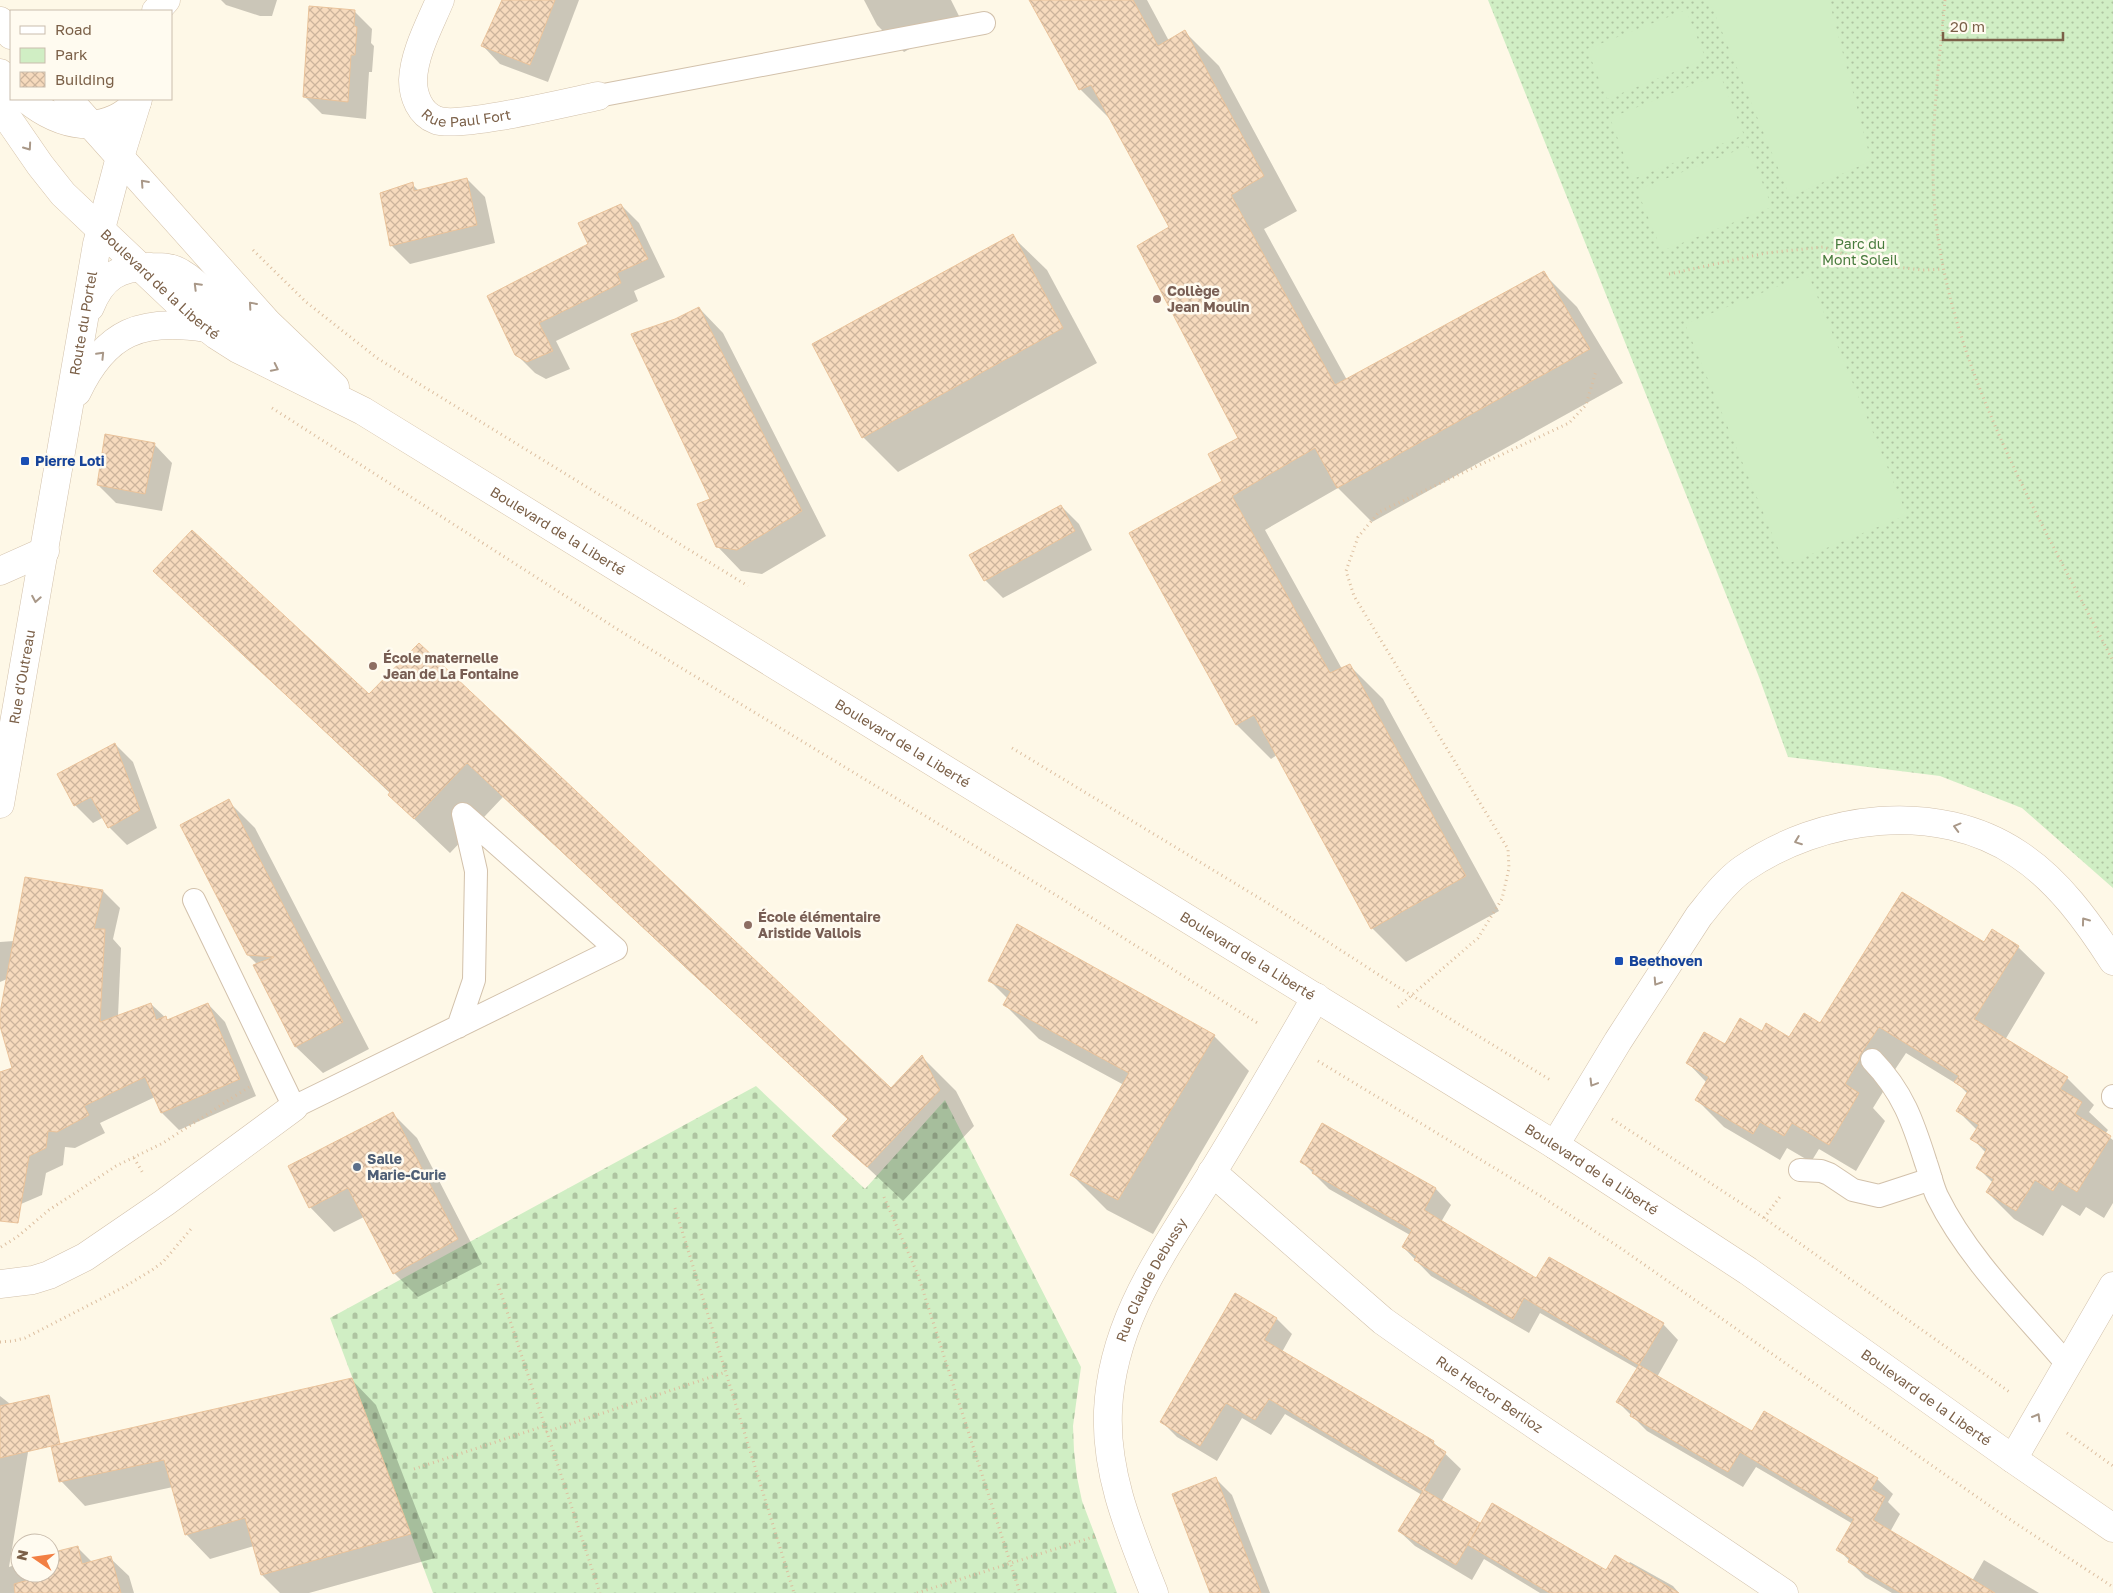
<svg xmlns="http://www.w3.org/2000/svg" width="2113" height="1593" viewBox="0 0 2113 1593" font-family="'Golos Text',sans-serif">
<defs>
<pattern id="green-dots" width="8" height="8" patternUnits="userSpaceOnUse" patternTransform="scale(1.25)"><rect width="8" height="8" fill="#d0eec4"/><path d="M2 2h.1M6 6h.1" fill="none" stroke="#aec4a1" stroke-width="1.8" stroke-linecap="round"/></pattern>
<pattern id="cemetery-stones" width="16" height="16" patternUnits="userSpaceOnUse" patternTransform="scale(1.25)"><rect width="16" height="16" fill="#d0eec4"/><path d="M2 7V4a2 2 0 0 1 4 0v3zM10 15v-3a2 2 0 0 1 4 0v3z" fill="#aec4a1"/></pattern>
<pattern id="building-cross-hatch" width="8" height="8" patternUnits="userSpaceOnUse" patternTransform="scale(1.25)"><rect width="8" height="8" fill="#f6dabd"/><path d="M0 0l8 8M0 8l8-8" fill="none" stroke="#ccb49c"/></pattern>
</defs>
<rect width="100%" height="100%" fill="#fef8e7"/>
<!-- green -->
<polygon fill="url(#green-dots)" points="1488,0 2113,0 2113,888 2022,808 1940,776 1788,757 1759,677"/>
<!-- cemetery -->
<polygon fill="url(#cemetery-stones)" points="756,1086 865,1189 945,1100 1081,1367 1073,1426 1074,1451 1077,1477 1082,1501 1117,1593 433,1593 330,1318"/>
<!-- pitch -->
<g fill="#d0eec4">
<polygon points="1709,0 1829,0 1871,161 1790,197"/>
<polygon points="1686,10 1706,59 1607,99 1587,49"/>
<polygon points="1720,74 1744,135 1633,179 1610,118"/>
<polygon points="1748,146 1772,207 1662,251 1637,190"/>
<polygon points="1808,274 1907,515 1785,565 1685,324"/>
</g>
<!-- shadow -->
<g fill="#0003">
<polygon points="221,0 277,0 272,16 260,16 226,5"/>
<polygon points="502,0 579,0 548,82 500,64 483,46"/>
<polygon points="864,0 951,0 961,20 904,52 877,25"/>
<polygon points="1031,0 1147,0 1169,41 1185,32 1219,66 1297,211 1264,229 1347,380 1543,273 1577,307 1623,383 1372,522 1338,488 1265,530 1342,669 1349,665 1383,699 1499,911 1406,962 1372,928 1277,755 1271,759 1237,725 1224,481 1240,438 1171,227 1113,122 1080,89"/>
<polygon points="354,11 372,29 371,43 374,46 372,72 369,72 366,119 322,114 304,96"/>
<polygon points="467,179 485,197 495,243 410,264 392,246 381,193 412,184 419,191"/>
<polygon points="621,205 639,223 665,277 634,291 638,301 556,341 570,369 546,379 535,373 516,354 590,245"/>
<polygon points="1012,236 1047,270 1097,363 898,472 863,437"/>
<polygon points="699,308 723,333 826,536 762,574 741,571 717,546 712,499 676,320"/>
<polygon points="154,444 172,463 162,511 116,503 98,485"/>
<polygon points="1061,506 1079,524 1092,550 1003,598 985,580"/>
<polygon points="155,571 369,696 419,645 892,1090 922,1057 956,1091 974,1126 903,1201 834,1136 849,1120 503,797 450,853 389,795 391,794"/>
<polygon points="115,744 133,762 157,828 127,845 109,827 104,817 93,823 75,805"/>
<polygon points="228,801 255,828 369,1049 323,1073 296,1047 254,966 258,965 248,955"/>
<polygon points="103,891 120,908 113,939 121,948 118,1016 151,1004 168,1020 208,1004 225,1022 256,1096 179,1130 162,1113 155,1097 100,1123 105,1133 75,1148 65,1147 63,1165 46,1173 42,1195 0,1213 0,1073 14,1068 7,979 0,982 0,942 14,941"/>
<polygon points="1984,944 2018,947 2045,973 2005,1040 2067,1078 2094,1105 2089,1112 2108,1130 2105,1134 2113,1140 2113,1203 2104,1218 2086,1207 2080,1216 2062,1205 2043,1236 2014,1219 1987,1192 1993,1183 1977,1167 1986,1153 1972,1138 1977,1130 1958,1111 1968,1094 1960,1086 1906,1053 1886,1083 1886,1087 1873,1108 1885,1121 1856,1171 1819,1149 1811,1162 1787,1148 1780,1160 1724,1127 1697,1100 1707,1083 1688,1063 1725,1046 1762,1033 1790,1039"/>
<polygon points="990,981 1214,1036 1249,1071 1153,1234 1107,1210 1072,1175 1124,1085 1039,1039 1004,1004 1008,999"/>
<polygon points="393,1114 417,1138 482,1264 418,1297 394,1273 364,1217 334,1232 310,1207"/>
<polygon points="1322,1125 1436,1189 1451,1205 1441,1222 1537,1280 1663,1324 1678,1340 1657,1377 1753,1432 1877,1479 1893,1494 1888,1502 1900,1514 1890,1532 1972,1581 1984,1560 2039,1593 1892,1593 1865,1577 1838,1549 1853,1524 1756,1467 1743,1487 1647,1431 1618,1402 1638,1369 1540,1313 1529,1333 1431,1276 1403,1247 1410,1235 1329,1189 1301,1161"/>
<polygon points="1277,1319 1292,1334 1282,1352 1433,1442 1461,1469 1441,1502 1481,1526 1606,1572 1628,1565 1630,1562 1673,1586 1679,1593 1540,1593 1484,1559 1472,1580 1415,1546 1399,1531 1422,1495 1285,1414 1271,1435 1242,1418 1217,1461 1177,1437 1161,1421"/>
<polygon points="352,1380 376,1405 435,1558 309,1593 280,1593 262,1575 254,1546 210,1559 186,1534 173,1487 85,1506 61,1481"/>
<polygon points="0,1396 33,1422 9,1567 20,1563 20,1573 50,1573 50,1555 77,1547 93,1563 110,1558 129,1576 134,1593 0,1593"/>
<polygon points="1216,1479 1232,1495 1270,1593 1212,1593"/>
</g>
<!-- building -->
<g fill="url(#building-cross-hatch)" stroke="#eac39b">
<polygon points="502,0 555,0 530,65 481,46"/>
<polygon points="1029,0 1133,0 1158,46 1185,30 1264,176 1231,195 1335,385 1544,271 1590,349 1337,488 1315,448 1232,496 1330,673 1350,664 1466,876 1371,929 1254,715 1236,725 1129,533 1222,481 1208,454 1238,438 1137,246 1169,227 1091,85 1079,90"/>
<polygon points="309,6 355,10 354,26 357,27 355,55 351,55 348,102 303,97"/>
<polygon points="467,178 477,225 390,246 380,193 413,182 414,191"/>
<polygon points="621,204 648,259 617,273 621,283 539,323 553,351 527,362 515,355 487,296 588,244 578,223"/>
<polygon points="1013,234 1063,328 862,438 812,344"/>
<polygon points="699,307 802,511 737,550 716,547 697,504 710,499 631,334 675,319"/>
<polygon points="105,434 155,443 145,494 97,485"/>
<polygon points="1061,505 1075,531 984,581 969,555"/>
<polygon points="192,530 369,694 419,643 891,1088 922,1055 940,1090 867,1167 832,1136 848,1119 467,763 414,819 388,795 390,792 153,571"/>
<polygon points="115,743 140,810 108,828 91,797 74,806 57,774"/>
<polygon points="229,799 343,1022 295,1047 253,965 274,957 247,955 180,825"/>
<polygon points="25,877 103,890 94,929 105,929 100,1022 151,1003 156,1020 166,1016 167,1020 208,1003 240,1079 161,1113 145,1077 84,1106 89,1115 57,1132 48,1131 46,1148 29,1156 18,1223 0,1221 0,1072 12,1068 0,1026 0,1013"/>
<polygon points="1902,892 1984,942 1992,929 2019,946 1974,1019 2068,1077 2060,1089 2082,1102 2075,1114 2111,1136 2077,1192 2059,1181 2053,1191 2035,1180 2016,1211 1986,1192 1994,1179 1976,1168 1987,1149 1970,1139 1979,1125 1956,1111 1968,1091 1954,1082 1959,1076 1879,1027 1860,1055 1859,1060 1845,1084 1859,1093 1829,1145 1792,1123 1784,1136 1760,1122 1753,1134 1695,1100 1709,1077 1686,1063 1704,1032 1725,1044 1740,1018 1762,1031 1766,1023 1789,1037 1804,1013 1820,1023"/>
<polygon points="1017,924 1215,1035 1118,1200 1070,1175 1129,1073 1003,1005 1011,991 988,981"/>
<polygon points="393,1112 458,1239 393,1274 348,1188 309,1208 288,1166"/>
<polygon points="1322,1123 1436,1188 1424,1210 1536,1278 1549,1257 1664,1323 1639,1365 1524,1298 1513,1319 1414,1260 1417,1256 1402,1247 1412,1230 1312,1173 1314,1170 1300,1162"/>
<polygon points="1235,1293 1277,1318 1264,1340 1434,1441 1433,1444 1446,1452 1424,1490 1480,1523 1456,1565 1398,1531 1423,1491 1269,1399 1255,1420 1226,1403 1200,1446 1160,1422"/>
<polygon points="1639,1365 1752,1431 1764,1411 1878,1478 1871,1489 1885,1497 1873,1520 1995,1593 1901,1593 1848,1562 1850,1558 1836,1550 1854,1519 1740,1452 1728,1472 1630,1416 1632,1411 1616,1402"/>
<polygon points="352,1378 411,1534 261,1575 245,1518 185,1535 164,1460 59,1482 51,1446"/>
<polygon points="49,1395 60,1444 0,1458 0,1406"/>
<polygon points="1216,1477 1231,1515 1261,1593 1210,1593 1172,1494"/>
<polygon points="1492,1503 1606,1570 1615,1555 1679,1593 1550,1593 1468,1545"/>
<polygon points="78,1546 82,1564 111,1556 121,1593 15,1593 14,1584 50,1574 50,1553"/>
</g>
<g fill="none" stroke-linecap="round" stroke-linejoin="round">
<!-- service casing -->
<g stroke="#d2c1ab" stroke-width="24">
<g id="service">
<polyline points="598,96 984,23"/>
<polyline points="194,900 294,1107 616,949 463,814 476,871 474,980 458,1027"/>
<path d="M 1872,1060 C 1903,1092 1913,1122 1926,1163 C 1930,1174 1932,1185 1937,1196 C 1968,1259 2022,1311 2067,1364"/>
<polyline points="2113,1096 2113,1097"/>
<polyline points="1800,1170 1821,1171 1829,1174 1853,1190 1879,1196 1931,1179"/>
</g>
</g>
<!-- minor casing -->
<g stroke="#d2c1ab" stroke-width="29">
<g id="minor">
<path id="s1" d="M 440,0 C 430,24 414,53 413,80 C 413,96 420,114 436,120 C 458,129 569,102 598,96"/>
<polyline points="0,571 45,551"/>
<path d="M 1555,1145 L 1618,1041 L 1699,916 C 1712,900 1726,881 1743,869 C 1821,815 1937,800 2018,854 C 2058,880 2088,922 2113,961"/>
<path id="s2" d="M 1212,1172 L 1383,1321 L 1424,1350 L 1784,1593"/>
<polyline points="0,1284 33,1280 49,1275 85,1257 164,1203 294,1107"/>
<polyline points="2013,1459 2113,1286"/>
<path id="s3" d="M 1154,1593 C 1131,1534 1105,1475 1108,1411 C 1112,1318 1166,1249 1212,1173 C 1248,1114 1282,1056 1316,997"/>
</g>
</g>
<!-- tertiary casing -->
<g stroke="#d2c1ab" stroke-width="29">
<g id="tertiary">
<path d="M 90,307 C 102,277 119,266 152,267 C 162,267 172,267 181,273 C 201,284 214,306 233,319 C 252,333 275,344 296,356"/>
<path d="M 77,392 C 106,331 142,318 206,328"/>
<path id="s4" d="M 0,804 L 97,244 L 120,157 L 138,99"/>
</g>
</g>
<!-- secondary casing -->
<g stroke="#d5c2a9" stroke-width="29">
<g id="secondary">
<polyline points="156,11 166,0"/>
<polyline points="0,21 11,35"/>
<polyline points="0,73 11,85"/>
<path d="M 26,99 C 59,126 105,138 137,102"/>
<polyline points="68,99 267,322 335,387"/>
<path id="s5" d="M 0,107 L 40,165 L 63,194 L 192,316 L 216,335 L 238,349 L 363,411 L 1555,1145 L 1748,1271 L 2013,1459 L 2113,1528"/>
</g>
</g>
<!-- path -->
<g stroke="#dcbe9f" stroke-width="3" stroke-dasharray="1 4" stroke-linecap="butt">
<path d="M 1945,0 C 1938,74 1928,148 1936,222 C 1954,377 2043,524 2113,661"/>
<polyline points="253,250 306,302 377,358 748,586"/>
<polyline points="1669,274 1766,253 1823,247 1877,265 1923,270 1943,269"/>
<polyline points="272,408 617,629 1059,897 1259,1024"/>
<polyline points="1012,748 1274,907 1393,984 1552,1081"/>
<polyline points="1398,1007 1478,938 1502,899 1509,868 1508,849 1354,596 1346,571 1358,537 1379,512 1569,423 1586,405 1596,371"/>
<polyline points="1318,1061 1539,1195 1619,1247 2000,1513 2113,1587"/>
<polyline points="1612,1119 1764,1218 2011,1393"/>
<polyline points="134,1158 144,1175"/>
<polyline points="884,1197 918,1275 1020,1593"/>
<polyline points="675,1208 794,1593"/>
<polyline points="1764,1218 1782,1194"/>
<polyline points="1,1247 17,1237 49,1210 116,1166 163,1143 249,1087"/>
<polyline points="498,1284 600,1593"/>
<polyline points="0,1342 13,1341 25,1338 124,1287 152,1270 163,1262 191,1229"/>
<polyline points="546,1432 726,1372"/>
<polyline points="2067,1433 2113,1466"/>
<polyline points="414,1469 544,1426"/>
<polyline points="917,1593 1096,1536"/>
</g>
<!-- service -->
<use href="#service" stroke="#fff" stroke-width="22"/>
<!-- minor -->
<use href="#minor" stroke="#fff" stroke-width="28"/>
<!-- tertiary -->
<use href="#tertiary" stroke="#fff" stroke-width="28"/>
<!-- secondary -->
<use href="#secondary" stroke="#fff" stroke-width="28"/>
</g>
<!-- one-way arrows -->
<defs><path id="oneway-chevron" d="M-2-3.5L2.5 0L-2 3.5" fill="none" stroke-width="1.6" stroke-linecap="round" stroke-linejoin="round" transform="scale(1.25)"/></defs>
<g stroke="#a99888">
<use href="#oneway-chevron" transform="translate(28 147) rotate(55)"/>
<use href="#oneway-chevron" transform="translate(144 183) rotate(-132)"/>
<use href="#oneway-chevron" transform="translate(197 286) rotate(-135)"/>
<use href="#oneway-chevron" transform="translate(252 305) rotate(-131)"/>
<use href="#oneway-chevron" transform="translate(101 355) rotate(-46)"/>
<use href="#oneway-chevron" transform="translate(275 368) rotate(26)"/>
<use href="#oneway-chevron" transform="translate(36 599) rotate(100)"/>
<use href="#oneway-chevron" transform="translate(1957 827) rotate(-165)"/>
<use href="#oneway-chevron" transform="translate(1798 841) rotate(159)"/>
<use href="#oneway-chevron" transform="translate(2085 921) rotate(-126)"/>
<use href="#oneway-chevron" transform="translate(1657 982) rotate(123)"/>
<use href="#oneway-chevron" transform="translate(1593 1083) rotate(121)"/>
<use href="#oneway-chevron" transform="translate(2037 1417) rotate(-60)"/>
</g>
<!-- markers -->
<g fill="#8d6e63" stroke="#fffbf0" stroke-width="2">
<circle cx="1157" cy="299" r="5"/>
<circle cx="373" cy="666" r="5"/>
<circle cx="748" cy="925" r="5"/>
</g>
<g fill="#1a4fb4" stroke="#fffbf0" stroke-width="2">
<rect x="20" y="456" width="10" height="10" rx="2.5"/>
<rect x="1614" y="956" width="10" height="10" rx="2.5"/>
</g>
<circle fill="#5c6f8a" stroke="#fffbf0" stroke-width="2" cx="357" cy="1167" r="5"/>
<g text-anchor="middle" stroke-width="5" stroke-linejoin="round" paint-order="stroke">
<!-- street labels -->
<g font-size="14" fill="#7b6048" stroke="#fffbf0">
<text dy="5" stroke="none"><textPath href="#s1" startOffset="164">Rue Paul Fort</textPath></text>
<text dy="5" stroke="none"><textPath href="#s5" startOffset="240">Boulevard de la Liberté</textPath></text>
<text dy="5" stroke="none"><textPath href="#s4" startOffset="488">Route du Portel</textPath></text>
<text dy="5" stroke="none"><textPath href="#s5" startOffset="710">Boulevard de la Liberté</textPath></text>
<text dy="5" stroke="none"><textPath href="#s4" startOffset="129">Rue d'Outreau</textPath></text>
<text dy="5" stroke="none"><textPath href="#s5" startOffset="1115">Boulevard de la Liberté</textPath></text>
<text dy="5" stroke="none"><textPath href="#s5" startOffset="1520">Boulevard de la Liberté</textPath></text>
<text dy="5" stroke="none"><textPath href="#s5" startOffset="1925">Boulevard de la Liberté</textPath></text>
<text dy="5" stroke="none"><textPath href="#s3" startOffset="329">Rue Claude Debussy</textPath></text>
<text dy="5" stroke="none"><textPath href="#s2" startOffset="356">Rue Hector Berlioz</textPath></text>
<text dy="5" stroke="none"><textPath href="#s5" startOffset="2330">Boulevard de la Liberté</textPath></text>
</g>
<!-- park labels -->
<g font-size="14" fill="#477b3c" stroke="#fffbf0">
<text x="1860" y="249">Parc du<tspan x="1860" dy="16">Mont Soleil</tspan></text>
</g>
<!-- education labels -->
<g font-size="14" font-weight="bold" fill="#785e54" stroke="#fffbf0" text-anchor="start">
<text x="1167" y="296">Collège<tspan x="1167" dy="16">Jean Moulin</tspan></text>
<text x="383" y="663">École maternelle<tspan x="383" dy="16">Jean de La Fontaine</tspan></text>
<text x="758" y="922">École élémentaire<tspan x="758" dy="16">Aristide Vallois</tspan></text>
</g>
<!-- transit labels -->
<g font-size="14" font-weight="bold" fill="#164399" stroke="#fffbf0" text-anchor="start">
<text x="35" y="466">Pierre Loti</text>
<text x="1629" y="966">Beethoven</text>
</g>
<!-- service labels -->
<g font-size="14" font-weight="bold" fill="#4e5e75" stroke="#fffbf0" text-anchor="start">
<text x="367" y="1164">Salle<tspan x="367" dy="16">Marie-Curie</tspan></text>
</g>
</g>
<!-- legend -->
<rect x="10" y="10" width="162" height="90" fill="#fffbf0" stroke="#cabdad"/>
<rect x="20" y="26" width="25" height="8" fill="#ffffff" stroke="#cabdad"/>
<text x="55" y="35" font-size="15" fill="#7b6048">Road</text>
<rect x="20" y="48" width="25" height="15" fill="#d0eec4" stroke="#cabdad"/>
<text x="55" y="60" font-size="15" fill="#7b6048">Park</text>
<rect x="20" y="72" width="25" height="15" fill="url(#building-cross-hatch)" stroke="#cabdad"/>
<text x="55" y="85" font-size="15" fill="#7b6048">Building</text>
<!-- north arrow -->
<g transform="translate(35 1558) rotate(283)"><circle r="24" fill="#fffbf0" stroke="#cabdad"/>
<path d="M0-4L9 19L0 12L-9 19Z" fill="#f27f43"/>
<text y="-8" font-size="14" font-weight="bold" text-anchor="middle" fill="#7b6048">N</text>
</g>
<!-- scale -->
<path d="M1943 32v8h120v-8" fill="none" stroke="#7b6048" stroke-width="2.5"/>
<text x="1950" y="32" font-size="15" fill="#7b6048" stroke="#fffbf0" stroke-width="4" paint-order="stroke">20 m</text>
</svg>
